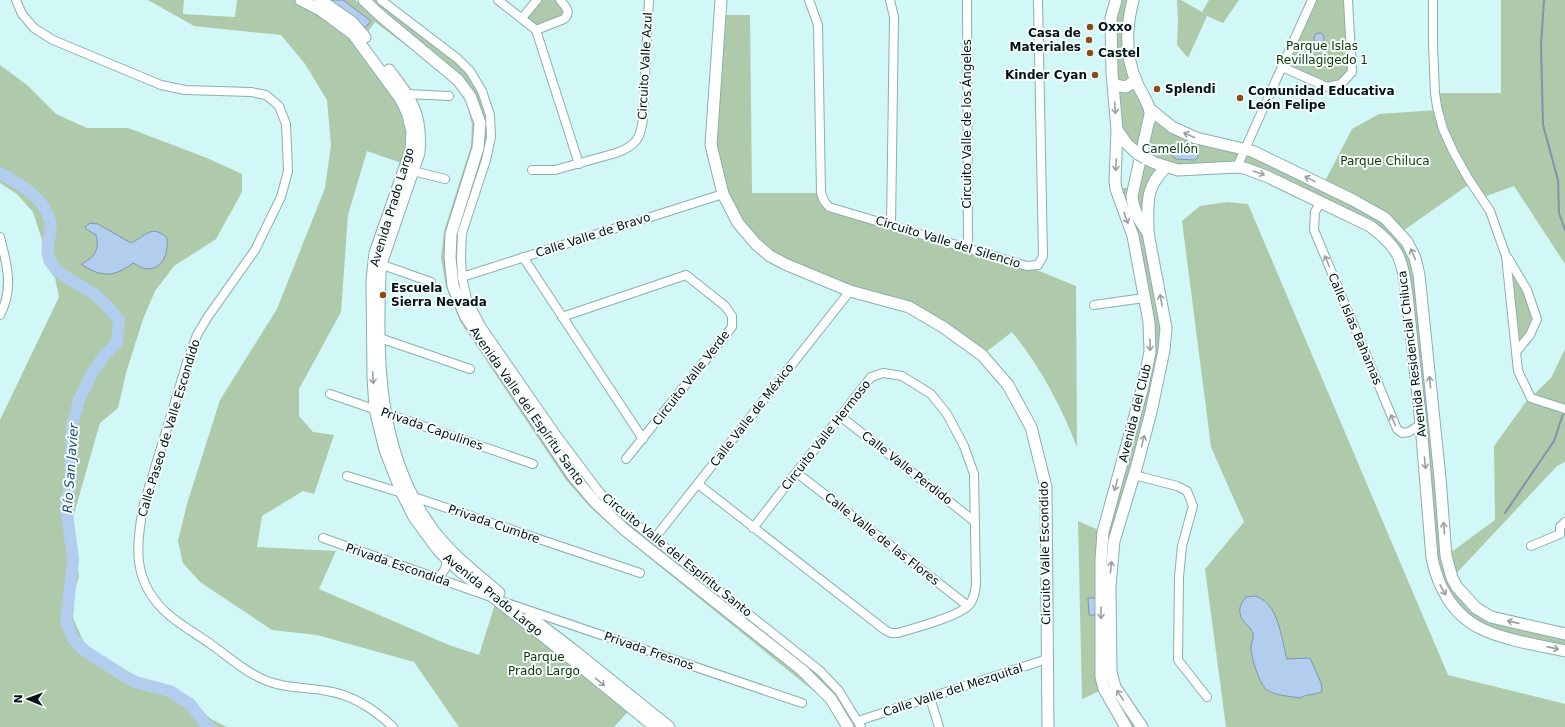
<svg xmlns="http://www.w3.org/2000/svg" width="1565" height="727" viewBox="0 0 1565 727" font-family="'DejaVu Sans',sans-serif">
<rect width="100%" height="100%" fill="#d1f7f7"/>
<!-- green -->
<g fill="#afcaaa">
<polygon points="148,0 184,0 183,14 235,17 237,0 301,0 344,27 400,98 412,131 404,164 367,151 348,215 341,312 299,389 299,416 313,432 334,435 314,494 303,491 262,516 257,547 336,551 319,589 449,645 479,655 496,601 633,706 614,727 459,727 414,662 317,635 272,630 200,582 183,563 178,541 187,504 220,400 277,309 325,188 331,145 327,100 305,64 281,35 194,26"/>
<polygon points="320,0 355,0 362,5 364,0 381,0 458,59 482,91 491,137 462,233 462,277 481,326 600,493 820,671 861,727 842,727 835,714 821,697 621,535 590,507 566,480 460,321 446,287 441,258 444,231 471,146 472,124 465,98 456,83 375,22 364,37"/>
<polygon points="537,0 557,0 572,17 536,29 524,18"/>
<polygon points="1116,0 1133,0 1129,15 1135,80 1114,85"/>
<polygon points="1177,0 1181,0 1202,12 1209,0 1239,0 1223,23 1207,16 1188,58 1177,45 1178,22"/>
<polygon points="1312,0 1348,0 1352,72 1341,84 1327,87 1282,67"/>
<polygon points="1501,0 1565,0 1565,264 1514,186 1481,198 1471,183 1400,233 1415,258 1446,556 1495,520 1494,446 1525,403 1551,378 1565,349 1565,462 1557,466 1452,578 1475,608 1565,634 1565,651 1483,630 1439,584 1407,295 1386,237 1244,168 1168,171 1148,200 1166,328 1114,541 1111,672 1142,727 1126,727 1104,689 1082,699 1078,521 1103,532 1142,390 1149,322 1116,189 1134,187 1142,155 1122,137 1114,86 1133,83 1152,118 1172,127 1245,149 1323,185 1352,129 1379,114 1437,110 1435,93 1501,93"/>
<path d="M 720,15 L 750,15 L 752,193 L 821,193 L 829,207 L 1027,266 L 1076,286 L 1077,447 C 1060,404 1041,368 1012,332 L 982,355 L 909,307 L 785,264 L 738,223 L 711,145 Z"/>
<polygon points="0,65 27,85 56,114 87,128 128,128 207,158 242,174 242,192 216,239 174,266 155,291 143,319 126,373 118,408 100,423 72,521 79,576 75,590 73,618 84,643 113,664 139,677 164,684 180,691 211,719 227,727 0,727 0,420 59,297 55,278 44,263 42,240 33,212 17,194 0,183"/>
<polygon points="1227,202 1248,204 1448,675 1565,704 1565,727 1226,727 1205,569 1244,522 1211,447 1182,221 1200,206"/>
<polygon points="1506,256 1537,319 1516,352"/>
</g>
<!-- water -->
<g fill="#b2cdee" stroke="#7e95ac">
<polygon points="330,0 343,0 371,21 364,29 354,17"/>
<circle cx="1319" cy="38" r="5"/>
<polygon points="1188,148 1195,150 1198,153 1198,157 1195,160 1176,159 1171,155 1173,150"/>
<path d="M 90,223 L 98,224 L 131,243 C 145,237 151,223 167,238 C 168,251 165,268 148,269 C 142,269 138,265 133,263 C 114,278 100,277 81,264 C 94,258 100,250 96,235 L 86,229 L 85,227 Z"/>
<path d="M 1255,596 C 1279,603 1281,638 1287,659 L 1310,658 L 1321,683 L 1322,691 C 1316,696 1307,693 1300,698 C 1290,696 1276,696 1267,690 C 1260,686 1251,657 1251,648 C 1251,643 1254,639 1253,633 C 1250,625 1241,623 1240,613 C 1239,606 1242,602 1246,597 Z"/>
<polygon points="1088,598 1096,598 1096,615 1089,615"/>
</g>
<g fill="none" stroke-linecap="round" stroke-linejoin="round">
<!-- stream -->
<g stroke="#7e95ac" stroke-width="2">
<polyline points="1544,0 1541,45 1543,125 1558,180 1559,213 1565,230"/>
<polyline points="1505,513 1554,441 1563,414"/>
</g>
<!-- river -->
<path stroke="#b2cdee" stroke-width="12" d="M 0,173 C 19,184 44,197 50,221 C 54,238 39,250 55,268 C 65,279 79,284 91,292 C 102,299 111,310 119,320 L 117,342 L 103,357 L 91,375 L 79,400 L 72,426 L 70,484 L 66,507 L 73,558 L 72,570 L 66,620 L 73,639 L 85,651 L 134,682 L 170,691 L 190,704 L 206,725 L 210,727"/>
<!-- street casing -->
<g stroke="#8bafaf" stroke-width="10">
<g id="street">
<path d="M 16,0 L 22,14 L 34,28 L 53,40 L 161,85 L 185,90 L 251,92 L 266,95 L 279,106 L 286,124 L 288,171 L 281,197 L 255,250 L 207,318 L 197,335 L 188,359 L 144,504 C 135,547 132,583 169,615 C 182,626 198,635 212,645 C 230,658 249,675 270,682 C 289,689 308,687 327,691 C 353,695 374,709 393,727"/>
<polyline points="381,0 458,59 470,71 482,91 490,115 491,137 486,160 462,233 461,257 462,277 467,299 481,326 558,437 600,493 617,509 820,671 839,691 861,727"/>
<polyline points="498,0 536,30 579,164"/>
<polyline points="809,0 818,25 821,193 824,201 829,207 1027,266 1038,265 1043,256 1038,0"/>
<polyline points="890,0 894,17 891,225"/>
<polyline points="967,0 968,248"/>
<polyline points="1433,0 1433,44 1435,93 1437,107 1443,129 1453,151 1468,178 1490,211 1506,256 1518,371 1531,398 1565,409"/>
<polyline points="522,18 537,0"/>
<path d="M 536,30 L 564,19 C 572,12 565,6 560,0"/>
<polyline points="1282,67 1327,87 1341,84 1352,72 1348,0"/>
<polyline points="407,94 449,96"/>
<polyline points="1237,167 1312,0"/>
<polyline points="409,170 445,179"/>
<path d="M 532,170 L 555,170 L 616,153 C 636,146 641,138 643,118 L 649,0"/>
<polyline points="1321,201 1315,212 1314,230 1397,429 1402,433 1409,432 1421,424"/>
<path d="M 0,237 C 7,264 14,289 0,315"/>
<polyline points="523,257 643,439"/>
<polyline points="1508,258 1527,290 1537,319 1530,335 1516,352"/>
<polyline points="377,263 431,282"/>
<polyline points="462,277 723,194"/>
<polyline points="1094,305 1144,298"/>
<polyline points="562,317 686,275 725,306 732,316 732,327 626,459"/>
<polyline points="374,336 470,369"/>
<polyline points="330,394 533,464"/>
<polyline points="840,416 974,521"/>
<polyline points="797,473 968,606"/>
<polyline points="1134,475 1177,486 1187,491 1193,506 1182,546 1179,577 1178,660 1207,697"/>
<polyline points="347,476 402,493 640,573"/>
<path d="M 698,484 L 885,630 L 891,633 L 898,633 C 914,628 957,617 968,606 C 974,600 975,592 976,584 L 974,474 L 964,446 L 947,414 L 931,394 L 902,376 L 883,373 L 871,377 L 753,528"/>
<polyline points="1560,534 1560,527 1565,522"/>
<polyline points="323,538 488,596"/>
<polyline points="654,539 850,291"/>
<polyline points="1531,546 1560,534"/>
<polyline points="438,579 445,569 447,559"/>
<polyline points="501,601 802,703"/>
<polyline points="930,698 939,727"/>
<polyline points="858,721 1047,659"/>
</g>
</g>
<!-- secondary casing -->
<g stroke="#8bafaf" stroke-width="13">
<g id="secondary">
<polyline points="301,0 322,11 353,34 400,98 407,112 412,131 411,150 375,253 372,280 373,377 375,409 385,450 402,493 414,517 439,551 461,572 552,643 655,727"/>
<polyline points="320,0 352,22 365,37"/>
<polyline points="364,0 381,16 458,80 470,96 480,123 478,148 451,234 450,258 453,286 466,317 573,476 595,502 625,530 802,670 831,699 848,727"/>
<polyline points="721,0 711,145 723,194 738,223 756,244 770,256 785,264 850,291 909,307 943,327 982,355 1008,385 1031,427 1046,487 1048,727"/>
<polyline points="1116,0 1111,18 1112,73 1117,130 1115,181 1116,189 1133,236 1149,322 1150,352 1142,390 1103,532 1101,560 1101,677 1104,689 1126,727"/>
<path d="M 1133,0 C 1126,27 1125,55 1136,81 C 1141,93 1151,105 1151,118"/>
<path d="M 389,70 C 412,101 422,113 419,153 L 381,264 L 380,276 C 376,365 379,456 433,530 C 451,554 477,574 499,593"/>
<polyline points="1114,85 1126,87 1136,80"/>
<polyline points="1151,110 1172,127 1196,138 1252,151 1353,200 1385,218 1407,242 1415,258 1419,275 1440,478 1446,556 1452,578 1457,587 1476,608 1491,617 1565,634"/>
<polyline points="1117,130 1127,144 1138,154"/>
<path d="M 1145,158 L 1155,163 L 1178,170 L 1237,167 L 1244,168 L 1266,176 L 1370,226 C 1400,248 1402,259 1407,295 L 1421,424 L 1432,558 C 1438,588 1454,617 1484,630 C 1509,641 1538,645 1565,651"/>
<path d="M 1148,233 C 1148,204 1144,189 1166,167"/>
<polyline points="530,617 572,649 669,727"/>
<path d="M 1142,727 L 1115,687 L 1111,672 L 1110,586 L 1114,541 L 1137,465 L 1151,412 L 1164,350 L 1166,328 L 1148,233 C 1140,221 1133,211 1132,196 L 1151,110"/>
</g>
</g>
<!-- street -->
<use href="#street" stroke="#fff" stroke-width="8"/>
<!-- secondary -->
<use href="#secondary" stroke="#fff" stroke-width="11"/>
<!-- secondary-bridge casing -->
<g stroke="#8bafaf" stroke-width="13" stroke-linecap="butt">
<polyline id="secondary-bridge" points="1138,154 1145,158"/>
</g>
<!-- secondary-bridge -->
<use href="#secondary-bridge" stroke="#fff" stroke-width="11"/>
</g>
<!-- one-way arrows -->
<defs><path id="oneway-shaft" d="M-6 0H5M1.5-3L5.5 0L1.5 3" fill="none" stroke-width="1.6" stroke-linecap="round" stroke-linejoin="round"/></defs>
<g stroke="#9ba0a0">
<use href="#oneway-shaft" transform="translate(1115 108) rotate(86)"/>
<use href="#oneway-shaft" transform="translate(1189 135) rotate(-156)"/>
<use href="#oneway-shaft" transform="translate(1116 165) rotate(93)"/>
<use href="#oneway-shaft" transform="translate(1259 173) rotate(18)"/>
<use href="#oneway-shaft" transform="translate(1310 179) rotate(-154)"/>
<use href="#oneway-shaft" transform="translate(1126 218) rotate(70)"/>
<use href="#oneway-shaft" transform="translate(1413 254) rotate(-114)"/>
<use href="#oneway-shaft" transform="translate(1327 261) rotate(-113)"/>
<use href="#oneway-shaft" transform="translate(1161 300) rotate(-100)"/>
<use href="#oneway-shaft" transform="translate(1150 345) rotate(89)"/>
<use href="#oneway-shaft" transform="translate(373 378) rotate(87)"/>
<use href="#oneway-shaft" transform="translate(1430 382) rotate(-96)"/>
<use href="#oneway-shaft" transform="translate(1393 420) rotate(-113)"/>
<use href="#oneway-shaft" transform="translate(1143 441) rotate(-76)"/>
<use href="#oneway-shaft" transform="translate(1425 463) rotate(85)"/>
<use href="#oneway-shaft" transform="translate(1116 485) rotate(105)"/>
<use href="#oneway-shaft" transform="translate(1444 528) rotate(-95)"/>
<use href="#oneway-shaft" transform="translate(1111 567) rotate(-85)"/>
<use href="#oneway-shaft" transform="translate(1443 590) rotate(61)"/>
<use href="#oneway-shaft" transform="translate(1101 613) rotate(90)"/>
<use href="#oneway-shaft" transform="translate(1513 622) rotate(-167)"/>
<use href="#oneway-shaft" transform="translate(1553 648) rotate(13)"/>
<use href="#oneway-shaft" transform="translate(600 682) rotate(39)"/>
<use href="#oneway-shaft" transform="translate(1120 695) rotate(-124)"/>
</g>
<!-- markers -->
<g fill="#8b4b15" stroke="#f6fdfd" stroke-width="1.5">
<circle cx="1090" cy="27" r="4"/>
<circle cx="1089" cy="40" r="4"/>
<circle cx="1090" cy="53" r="4"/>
<circle cx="1095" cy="75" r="4"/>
<circle cx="1157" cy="89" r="4"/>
<circle cx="1240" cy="98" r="4"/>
<circle cx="383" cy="295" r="4"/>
</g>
<g text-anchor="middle" stroke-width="4" stroke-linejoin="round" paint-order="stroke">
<!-- poi labels -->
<g font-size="12" font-weight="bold" fill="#041111" stroke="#f6fdfd" text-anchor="start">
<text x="1098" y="31">Oxxo</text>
<text x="1081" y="37" text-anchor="end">Casa de<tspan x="1081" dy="14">Materiales</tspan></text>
<text x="1098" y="57">Castel</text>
<text x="1087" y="79" text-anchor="end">Kinder Cyan</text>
<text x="1165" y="93">Splendi</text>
<text x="1248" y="95">Comunidad Educativa<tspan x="1248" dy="14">León Felipe</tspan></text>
<text x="391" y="292">Escuela<tspan x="391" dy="14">Sierra Nevada</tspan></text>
</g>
<!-- park labels -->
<g font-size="12" fill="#103607" stroke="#f6fdfd">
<text x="1322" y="50">Parque Islas<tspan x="1322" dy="14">Revillagigedo 1</tspan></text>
<text x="1170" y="153">Camellón</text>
<text x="1385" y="165">Parque Chiluca</text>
<text x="544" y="661">Parque<tspan x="544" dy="14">Prado Largo</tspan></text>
</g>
<!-- street labels -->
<g font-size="12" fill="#041111" stroke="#f6fdfd">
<text transform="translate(645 66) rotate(-87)" y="4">Circuito Valle Azul</text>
<text transform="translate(967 124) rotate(-90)" y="4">Circuito Valle de los Ángeles</text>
<text transform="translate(392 207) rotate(-73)" y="4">Avenida Prado Largo</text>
<text transform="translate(593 235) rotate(-18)" y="4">Calle Valle de Bravo</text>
<text transform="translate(948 242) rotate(17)" y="4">Circuito Valle del Silencio</text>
<text transform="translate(1355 329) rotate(67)" y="4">Calle Islas Bahamas</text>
<text transform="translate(1412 354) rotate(-97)" y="4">Avenida Residencial Chiluca</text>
<text transform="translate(691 378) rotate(-52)" y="4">Circuito Valle Verde</text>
<text transform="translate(527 406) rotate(55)" y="4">Avenida Valle del Espíritu Santo</text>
<text transform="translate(1135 413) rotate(-76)" y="4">Avenida del Club</text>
<text transform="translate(752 415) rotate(-52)" y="4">Calle Valle de México</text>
<text transform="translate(169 428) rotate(-73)" y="4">Calle Paseo de Valle Escondido</text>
<text transform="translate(432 429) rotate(19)" y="4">Privada Capulines</text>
<text transform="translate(826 435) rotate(-52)" y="4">Circuito Valle Hermoso</text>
<text transform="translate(907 468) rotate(38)" y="4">Calle Valle Perdido</text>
<text transform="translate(494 524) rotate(19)" y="4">Privada Cumbre</text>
<text transform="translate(882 539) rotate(38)" y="4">Calle Valle de las Flores</text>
<text transform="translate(1045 553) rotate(-91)" y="4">Circuito Valle Escondido</text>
<text transform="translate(677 555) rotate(39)" y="4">Circuito Valle del Espíritu Santo</text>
<text transform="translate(398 565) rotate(19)" y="4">Privada Escondida</text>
<text transform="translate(493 595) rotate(39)" y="4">Avenida Prado Largo</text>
<text transform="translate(649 651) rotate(19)" y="4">Privada Fresnos</text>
<text transform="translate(953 690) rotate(-18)" y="4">Calle Valle del Mezquital</text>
</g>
<!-- water labels -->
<g font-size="13" font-style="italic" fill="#244a74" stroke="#f6fdfd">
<text transform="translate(70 468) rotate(-86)" y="5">Río San Javier</text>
</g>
</g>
<!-- north arrow -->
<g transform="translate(28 699) rotate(271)" stroke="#f6fdfd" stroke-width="3" paint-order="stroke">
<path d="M0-3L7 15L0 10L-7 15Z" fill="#041111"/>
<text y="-6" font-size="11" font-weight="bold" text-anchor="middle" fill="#041111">N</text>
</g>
</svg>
